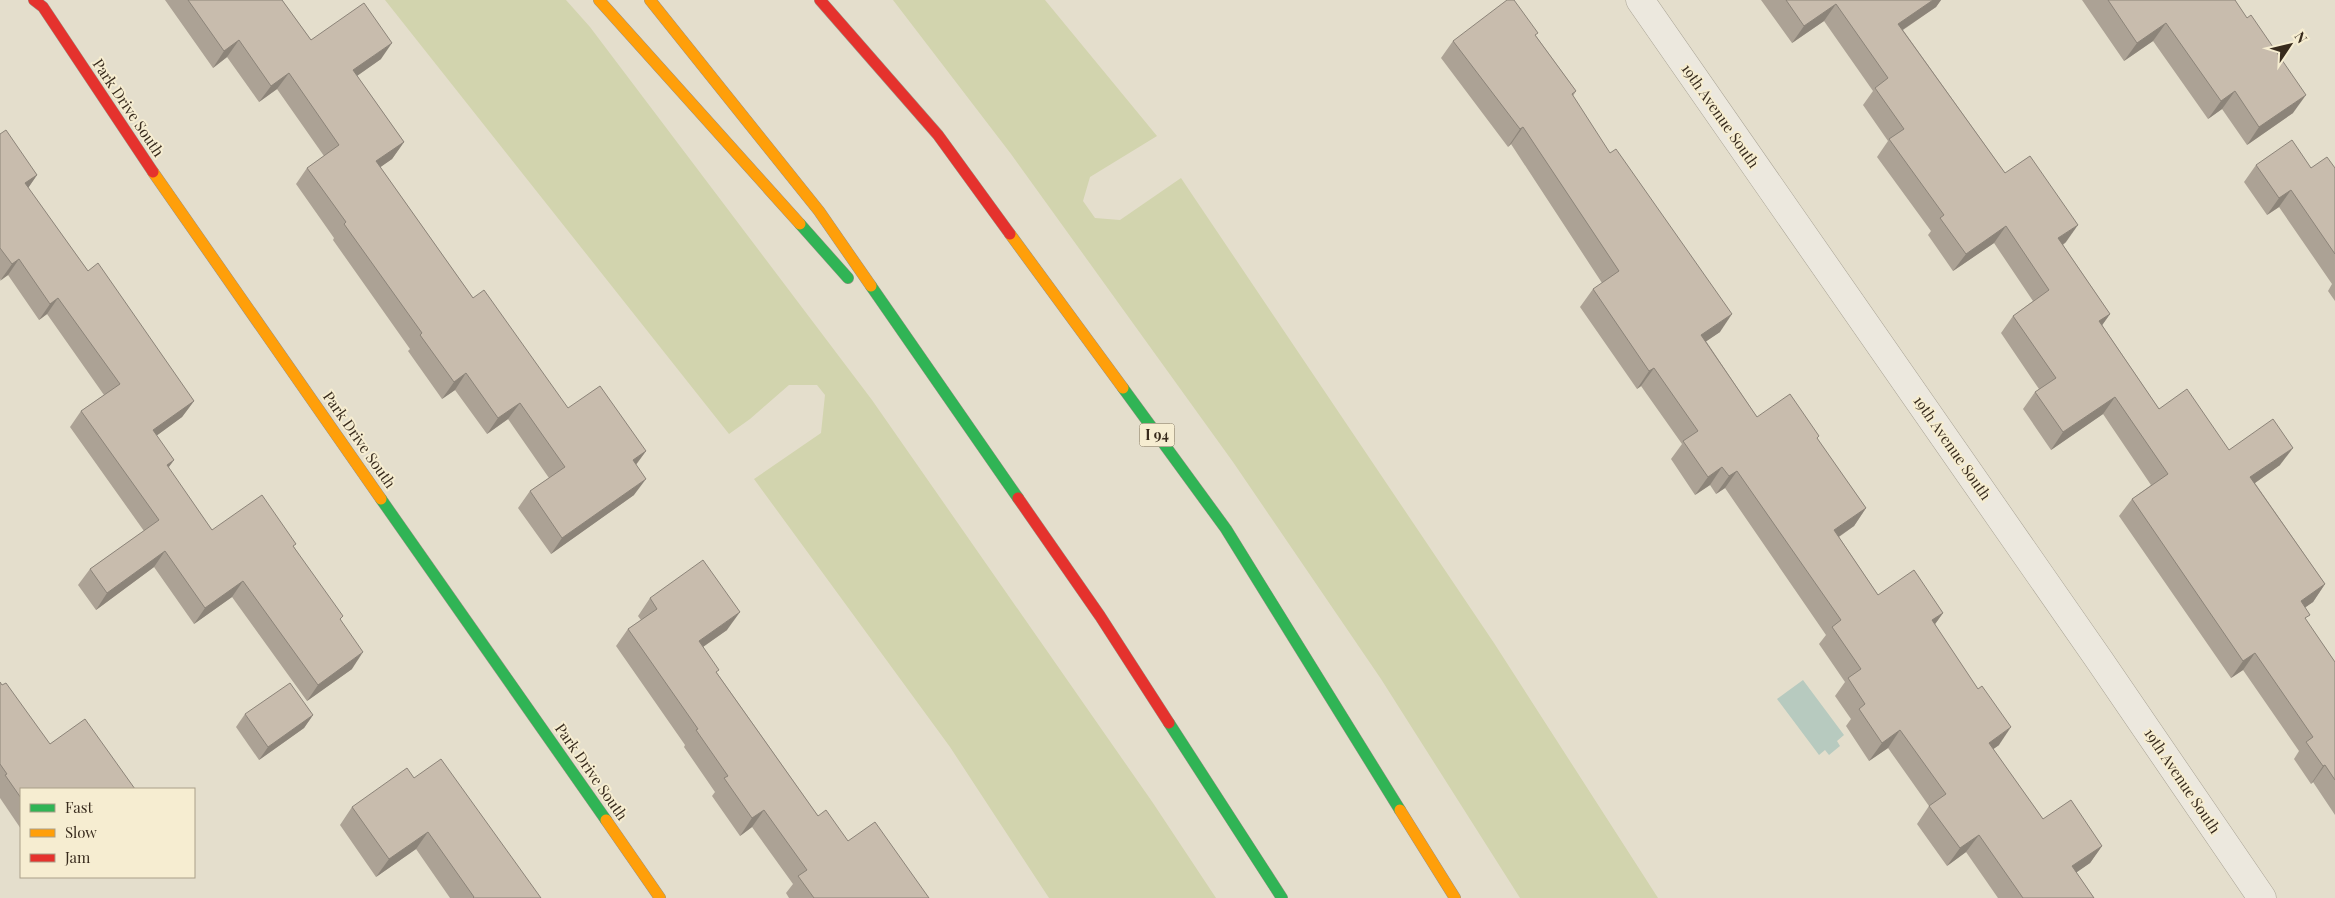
<svg xmlns="http://www.w3.org/2000/svg" width="2335" height="898" viewBox="0 0 2335 898" font-family="'Playfair Display',serif">
<rect width="100%" height="100%" fill="#e4decc"/>
<!-- green -->
<g fill="#d2d4ae">
<polygon points="385,0 566,0 590,27 872,400 1153,803 1216,898 1049,898 950,747 754,479 821,433 825,395 817,385 789,385 750,419 729,434"/>
<polygon points="893,0 1045,0 1157,136 1090,177 1083,201 1095,218 1120,220 1181,178 1494,643 1658,898 1520,898 1381,679 1233,462 1011,154"/>
</g>
<!-- water -->
<polygon fill="#b7cabf" points="1803,680 1844,735 1837,741 1840,746 1829,755 1825,750 1819,755 1777,699"/>
<g fill="none" stroke-linecap="round" stroke-linejoin="round">
<!-- street casing -->
<g stroke="#a9a395" stroke-width="29">
<polyline id="street" points="1640,0 2100,661 2262,898"/>
</g>
<!-- fast casing -->
<g stroke="#999285" stroke-width="12">
<g id="fast">
<polyline points="800,224 848,278"/>
<polyline points="871,286 1018,498"/>
<polyline points="1123,388 1226,529 1400,810"/>
<polyline points="381,499 606,820"/>
<polyline points="1169,723 1282,898"/>
</g>
</g>
<!-- slow casing -->
<g stroke="#999285" stroke-width="12">
<g id="slow">
<polyline points="599,0 800,224"/>
<polyline points="650,0 819,211 871,286"/>
<polyline points="153,172 381,499"/>
<polyline points="1010,234 1123,388"/>
<polyline points="1400,810 1455,898"/>
<polyline points="606,820 660,898"/>
</g>
</g>
<!-- jam casing -->
<g stroke="#999285" stroke-width="12">
<g id="jam">
<polyline points="34,0 43,7 153,172"/>
<polyline points="820,0 938,135 1010,234"/>
<polyline points="1018,498 1100,616 1169,723"/>
</g>
</g>
<!-- street -->
<use href="#street" stroke="#ece8de" stroke-width="28"/>
<!-- fast -->
<use href="#fast" stroke="#30b455" stroke-width="11"/>
<!-- slow -->
<use href="#slow" stroke="#ff9f0a" stroke-width="11"/>
<!-- jam -->
<use href="#jam" stroke="#e5322d" stroke-width="11"/>
</g>
<!-- wall -->
<g fill="#aca295">
<polygon points="165,0 282,0 311,40 381,59 357,76 404,142 392,159 380,167 473,298 568,408 646,451 636,465 634,495 551,554 518,508 530,491 549,478 508,419 487,434 455,390 442,399 408,351 410,349 333,240 334,238 296,184 307,168 324,156 277,89 259,102 227,57 213,68"/>
<polygon points="1761,0 1941,0 1936,7 1903,30 2005,173 2066,242 2063,245 2110,314 2102,325 2159,409 2229,450 2280,465 2255,483 2325,584 2313,602 2305,607 2306,620 2335,662 2335,815 2313,782 2311,784 2294,759 2299,751 2243,670 2231,678 2119,516 2132,499 2151,485 2103,414 2051,450 2023,409 2035,392 2039,389 2001,333 2013,316 2033,301 1994,243 1953,271 1928,235 1931,231 1877,157 1888,141 1863,105 1873,91 1824,21 1792,43"/>
<polygon points="2082,0 2235,0 2293,113 2247,145 2222,109 2208,119 2153,41 2124,61"/>
<polygon points="1536,36 1576,91 1573,96 1720,332 1706,341 1757,417 1817,439 1866,508 1854,526 1839,537 1878,595 1943,613 1935,624 1999,745 1993,749 2043,819 2102,846 2090,863 2076,872 2094,898 1998,898 1966,852 1947,866 1917,824 1929,806 1888,748 1869,761 1846,726 1851,719 1835,696 1845,682 1819,644 1826,635 1725,488 1716,494 1710,485 1695,495 1671,459 1682,444 1641,386 1637,389 1580,307 1593,289 1602,283 1511,144 1508,147 1441,58 1453,41"/>
<polygon points="0,134 37,175 28,188 88,271 194,401 182,417 156,436 174,460 168,468 212,530 294,547 341,620 352,669 307,701 232,597 194,624 154,567 96,610 78,585 90,569 144,531 70,427 81,411 104,395 47,314 39,320 8,275 0,280"/>
<polygon points="2256,165 2311,168 2335,168 2335,301 2328,291 2332,284 2279,207 2267,215 2244,182"/>
<polygon points="650,598 727,630 703,647 717,673 818,816 848,841 929,898 789,898 786,893 793,884 752,827 740,836 712,796 715,792 684,747 685,745 616,646 628,629 641,620 638,616"/>
<polygon points="0,682 21,789 21,829 0,798"/>
<polygon points="245,714 313,715 304,728 259,760 236,727"/>
<polygon points="414,778 541,898 450,898 416,849 376,877 340,825 352,807"/>
</g>
<!-- shaded-wall -->
<g fill="#8c8479">
<polygon points="1933,0 1941,0 1936,7 1886,41 1898,24"/>
<polygon points="1836,4 1824,21 1792,43 1804,26"/>
<polygon points="2166,23 2153,41 2124,61 2137,43"/>
<polygon points="239,40 227,57 213,68 224,51"/>
<polygon points="392,43 381,59 341,87 353,70"/>
<polygon points="289,73 277,89 259,102 271,86"/>
<polygon points="2235,91 2222,109 2208,119 2221,101"/>
<polygon points="2306,95 2293,113 2247,145 2259,127"/>
<polygon points="1523,127 1511,144 1508,147 1520,129"/>
<polygon points="404,142 392,159 365,178 376,161"/>
<polygon points="37,175 26,191 25,183"/>
<polygon points="2291,190 2279,207 2267,215 2279,198"/>
<polygon points="2078,225 2066,242 2046,256 2058,238"/>
<polygon points="2006,226 1994,243 1953,271 1966,254"/>
<polygon points="19,259 8,275 0,281 12,264"/>
<polygon points="58,298 47,314 39,320 50,304"/>
<polygon points="1732,314 1720,332 1689,353 1701,335"/>
<polygon points="2110,314 2098,331 2099,321"/>
<polygon points="1654,368 1641,386 1637,389 1649,371"/>
<polygon points="466,373 455,390 442,399 454,382"/>
<polygon points="2115,397 2103,414 2051,450 2063,432"/>
<polygon points="194,401 182,417 141,447 153,430"/>
<polygon points="520,403 508,419 487,434 498,418"/>
<polygon points="2293,448 2280,465 2238,495 2250,477"/>
<polygon points="646,451 634,467 633,460"/>
<polygon points="174,460 162,476 167,465"/>
<polygon points="1722,467 1710,485 1695,495 1708,477"/>
<polygon points="1737,471 1725,488 1716,494 1729,476"/>
<polygon points="646,479 634,495 551,554 562,538"/>
<polygon points="1866,508 1854,526 1822,548 1834,530"/>
<polygon points="165,551 154,567 96,610 107,593"/>
<polygon points="243,581 232,597 194,624 205,608"/>
<polygon points="2325,584 2313,602 2289,619 2301,601"/>
<polygon points="740,612 727,630 687,658 699,641"/>
<polygon points="1943,613 1930,631 1932,620"/>
<polygon points="363,652 352,669 307,701 318,685"/>
<polygon points="2255,653 2243,670 2231,678 2243,661"/>
<polygon points="313,715 304,728 259,760 268,747"/>
<polygon points="2011,727 1999,745 1977,761 1989,743"/>
<polygon points="1900,730 1888,748 1869,761 1882,743"/>
<polygon points="2325,765 2313,782 2311,784 2323,766"/>
<polygon points="764,810 752,827 740,836 752,818"/>
<polygon points="428,832 416,849 376,877 389,859"/>
<polygon points="1979,835 1966,852 1947,866 1960,848"/>
<polygon points="2102,846 2090,863 2060,884 2072,866"/>
</g>
<!-- building -->
<g fill="#c8bcad" stroke="#8c8479">
<polygon points="188,0 282,0 311,40 364,3 392,43 353,70 404,142 376,161 473,298 484,290 568,408 600,386 646,451 633,460 646,479 562,538 530,491 565,467 520,403 498,418 466,373 454,382 420,335 422,333 344,224 346,222 307,168 339,145 289,73 271,86 239,40 224,51"/>
<polygon points="1507,0 1514,0 1538,33 1535,35 1576,91 1572,94 1610,153 1616,149 1732,314 1701,335 1757,417 1790,394 1819,436 1817,438 1866,508 1834,530 1878,595 1914,570 1943,613 1932,620 1978,689 1982,686 2011,727 1989,743 2043,819 2071,800 2102,846 2072,866 2094,898 2023,898 1979,835 1960,848 1929,806 1946,794 1900,730 1882,743 1859,709 1865,704 1848,678 1861,669 1832,627 1841,620 1737,471 1729,476 1722,467 1708,477 1683,441 1698,431 1654,368 1649,371 1593,289 1619,271 1523,127 1520,129 1453,41"/>
<polygon points="1786,0 1933,0 1898,24 2005,173 2030,156 2078,225 2058,238 2110,314 2099,321 2159,409 2187,389 2229,450 2273,419 2293,448 2250,477 2325,584 2301,601 2310,615 2305,618 2335,662 2335,780 2325,765 2323,766 2306,742 2313,737 2255,653 2243,661 2132,499 2168,474 2115,397 2063,432 2035,392 2056,378 2013,316 2049,290 2006,226 1966,254 1940,218 1944,215 1889,139 1904,129 1875,88 1888,78 1836,4 1804,26"/>
<polygon points="2108,0 2235,0 2247,18 2251,15 2306,95 2259,127 2235,91 2221,101 2166,23 2137,43"/>
<polygon points="6,130 37,175 25,183 88,271 98,263 194,401 153,430 174,460 167,465 212,530 262,495 296,544 293,546 343,616 340,619 363,652 318,685 243,581 205,608 165,551 107,593 90,569 159,520 81,411 120,384 58,298 50,304 19,259 12,264 0,248 0,134"/>
<polygon points="2292,140 2311,168 2327,157 2335,168 2335,254 2291,190 2279,198 2256,165"/>
<polygon points="703,560 740,612 699,641 719,670 716,672 818,816 826,810 848,841 875,822 929,898 814,898 798,876 807,870 764,810 752,818 724,778 728,776 696,730 698,729 628,629 657,609 650,598"/>
<polygon points="0,682 2,685 6,683 50,744 85,719 135,789 21,789 21,798 5,775 7,774 0,764"/>
<polygon points="290,683 313,715 268,747 245,714"/>
<polygon points="441,759 541,898 473,898 474,897 428,832 389,859 352,807 407,768 414,778"/>
</g>
<g text-anchor="middle" stroke-width="4" stroke-linejoin="round" paint-order="stroke">
<!-- shield labels -->
<rect fill="#f6edd1" stroke="#716553" stroke-width="1" x="1139.5" y="423.5" width="35" height="23" rx="4"/>
<g font-size="14" font-weight="bold" fill="#382b1d">
<text x="1157" y="440">I 94</text>
</g>
<!-- street labels -->
<g font-size="15" fill="#382b1d" stroke="#f6edd1">
<text transform="translate(128 108) rotate(56)" y="5">Park Drive South</text>
<text transform="translate(1720 116) rotate(55)" y="5">19th Avenue South</text>
<text transform="translate(359 440) rotate(55)" y="5">Park Drive South</text>
<text transform="translate(1952 448) rotate(55)" y="5">19th Avenue South</text>
<text transform="translate(591 772) rotate(55)" y="5">Park Drive South</text>
<text transform="translate(2182 781) rotate(56)" y="5">19th Avenue South</text>
</g>
</g>
<!-- legend -->
<rect x="20" y="788" width="175" height="90" fill="#f6edd1" stroke="#aa9f89"/>
<rect x="30" y="804" width="25" height="8" fill="#30b455" stroke="#aa9f89"/>
<text x="65" y="813" font-size="15" fill="#382b1d">Fast</text>
<rect x="30" y="829" width="25" height="8" fill="#ff9f0a" stroke="#aa9f89"/>
<text x="65" y="838" font-size="15" fill="#382b1d">Slow</text>
<rect x="30" y="854" width="25" height="8" fill="#e5322d" stroke="#aa9f89"/>
<text x="65" y="863" font-size="15" fill="#382b1d">Jam</text>
<!-- north arrow -->
<g transform="translate(2290 45) rotate(55)" stroke="#f6edd1" stroke-width="4" paint-order="stroke">
<path d="M0-4L9 19L0 12L-9 19Z" fill="#382b1d"/>
<text y="-8" font-size="14" font-weight="bold" text-anchor="middle" fill="#382b1d">N</text>
</g>
</svg>
